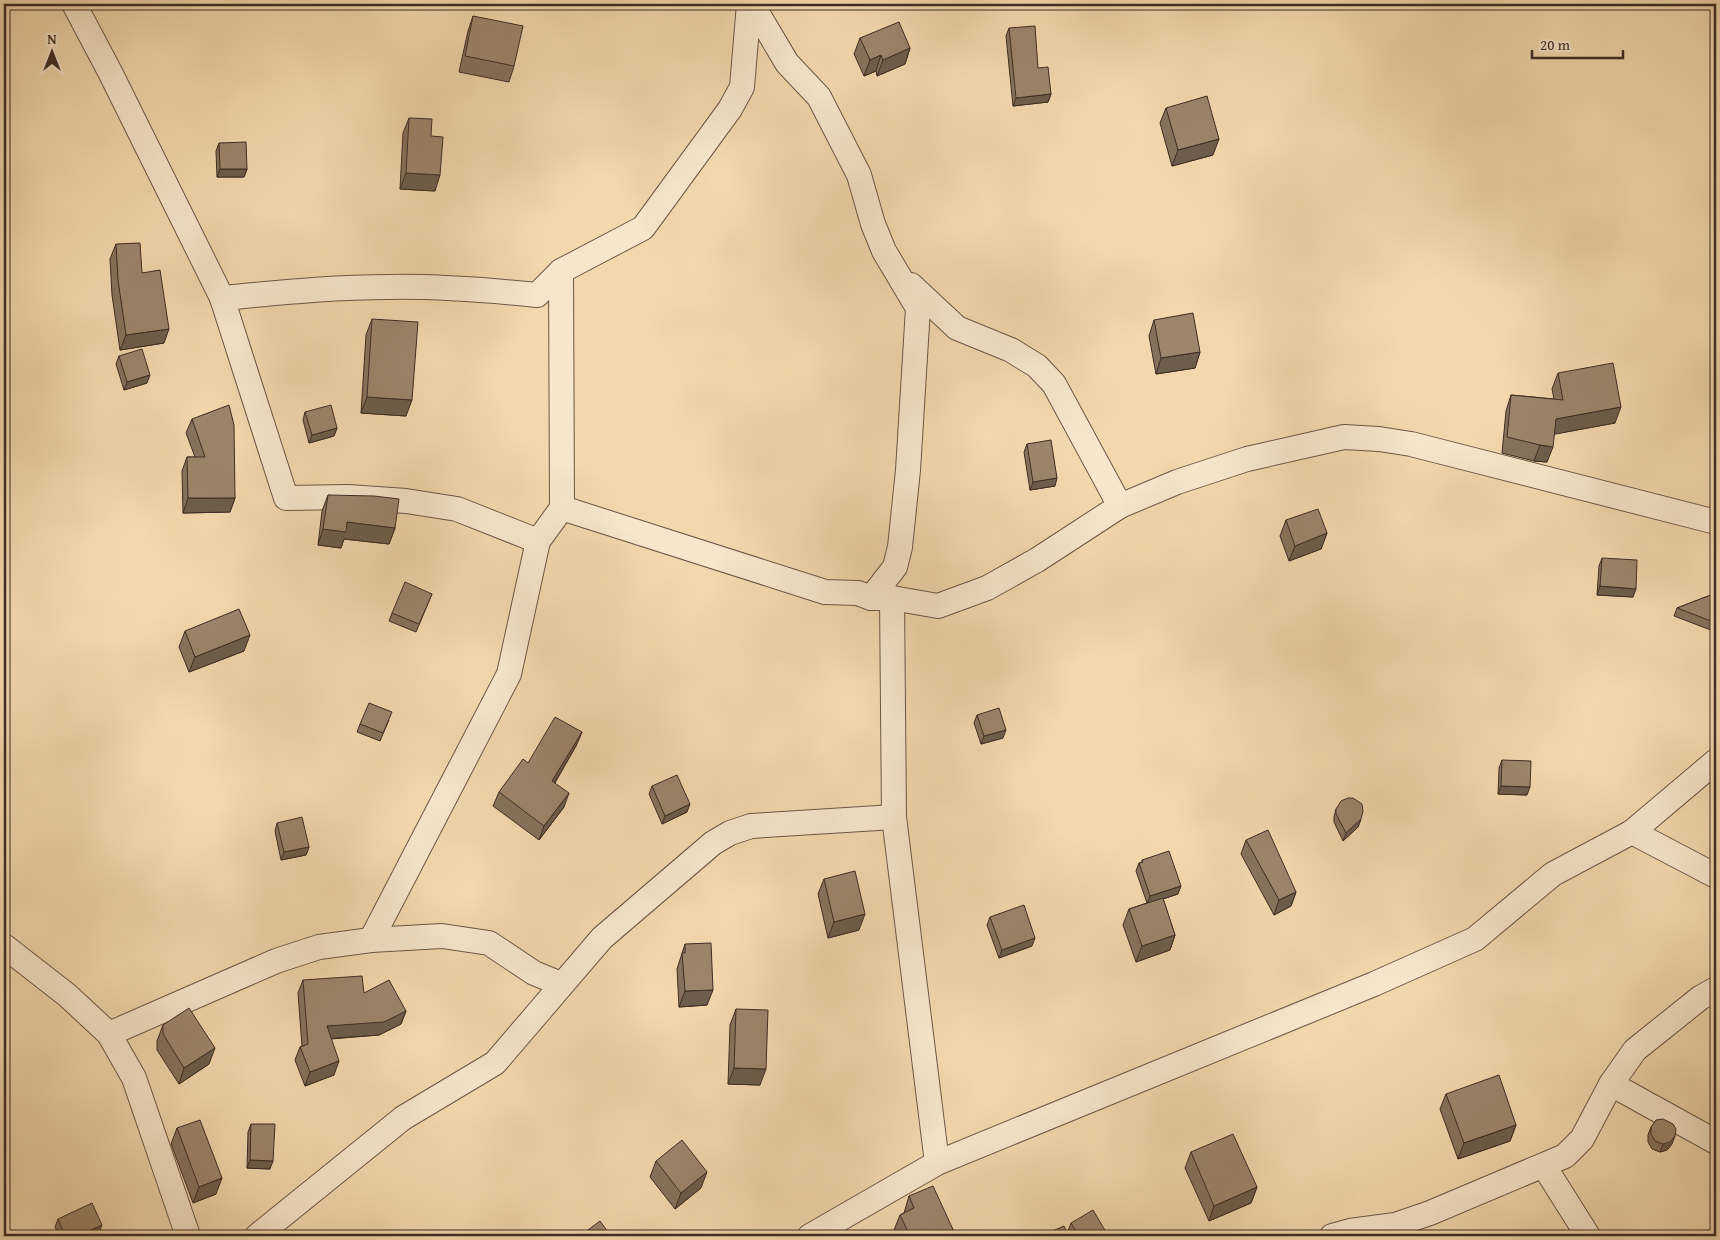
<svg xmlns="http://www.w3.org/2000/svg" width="1720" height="1240" viewBox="0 0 1720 1240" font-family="'Gentium Book Plus',serif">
<rect width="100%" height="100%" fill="#f3d8ad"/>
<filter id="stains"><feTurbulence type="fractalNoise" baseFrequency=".004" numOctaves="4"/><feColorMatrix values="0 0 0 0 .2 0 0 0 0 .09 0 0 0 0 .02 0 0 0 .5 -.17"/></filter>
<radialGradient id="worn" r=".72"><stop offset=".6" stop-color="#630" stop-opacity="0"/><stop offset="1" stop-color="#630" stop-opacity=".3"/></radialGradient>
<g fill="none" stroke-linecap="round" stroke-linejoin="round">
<!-- street casing -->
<g stroke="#6b5746" stroke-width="26">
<g id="street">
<polyline points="74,4 110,72 222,298 286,498 348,497 406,501 457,509 538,541"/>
<polyline points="752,4 787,63 819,97 859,175 873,224 884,251 918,308 908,470 900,547 895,567 871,598"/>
<polyline points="911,285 957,328 1011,350 1037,366 1054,384 1120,506"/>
<path d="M 222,298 C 277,293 333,287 389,287 C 438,286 487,290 537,295 L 561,271 L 643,228 L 730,109 L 742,87 L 749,4"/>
<polyline points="562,508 825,592 858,593 871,598 892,598 938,606 987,588 1037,560 1120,506 1177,482 1247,459 1344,437 1379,439 1411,444 1716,522"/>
<polyline points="892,598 894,817 937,1163"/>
<polyline points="1632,832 1716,876"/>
<polyline points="371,940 509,674 538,541 562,508 561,271"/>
<polyline points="4,946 67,995 109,1034 134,1078 188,1236"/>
<polyline points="109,1034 276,961 319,947 371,940 442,936 489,943 534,973 561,984"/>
<polyline points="1611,1084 1716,1142"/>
<polyline points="1544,1166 1588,1236"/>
<polyline points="257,1236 403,1118 495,1063 602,938 713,843 730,833 751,826 894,817"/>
<polyline points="810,1236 937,1163 1374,984 1475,939 1553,874 1632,832 1716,761"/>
<polyline points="1332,1236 1350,1231 1395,1225 1430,1213 1565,1156 1582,1139 1611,1084 1635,1050 1700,998 1716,989"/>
</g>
</g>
<!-- street -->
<use href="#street" stroke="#f7e6ca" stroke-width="24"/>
</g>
<!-- wall -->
<g fill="#86725c" stroke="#3e2c24">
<polygon points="473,16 514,66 509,82 459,72 468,31"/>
<polygon points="1009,28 1038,68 1051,94 1048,102 1013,106 1006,36"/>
<polygon points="860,38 910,48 905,64 877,76 876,71 864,76 854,54"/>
<polygon points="1166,108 1213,155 1172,166 1160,123"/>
<polygon points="409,118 431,136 435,191 400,189 403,133"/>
<polygon points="219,143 247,169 244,177 217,177 216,151"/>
<polygon points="116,244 142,273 164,343 120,350 112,295 110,259"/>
<polygon points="372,319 406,416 361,413 366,335"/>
<polygon points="1154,320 1200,352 1195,368 1156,374 1149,336"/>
<polygon points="119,356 147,383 124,390 116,364"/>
<polygon points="1558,373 1615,423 1554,434 1547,462 1534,461 1502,453 1506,411 1511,395 1554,399 1552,389"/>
<polygon points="305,412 337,428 334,436 309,443 303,420"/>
<polygon points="192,419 235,498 230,512 183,513 182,471 187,457 195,457 186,433"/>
<polygon points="1027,444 1055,486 1030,490 1024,452"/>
<polygon points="328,495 395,528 389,544 344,539 341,548 318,545 322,511"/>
<polygon points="1286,520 1327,533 1321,549 1289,561 1280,536"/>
<polygon points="1602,558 1633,597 1597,595 1599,566"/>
<polygon points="1716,593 1716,632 1674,616 1677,608"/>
<polygon points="432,594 416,632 389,621 392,613"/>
<polygon points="185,631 244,651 189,672 179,647"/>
<polygon points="977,715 1003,738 981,744 974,723"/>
<polygon points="389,720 380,741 357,732 360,724"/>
<polygon points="582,732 576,746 555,783 564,807 539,840 493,806 499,792 528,763"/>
<polygon points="1502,760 1527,795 1498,794 1499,768"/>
<polygon points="652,786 687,812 662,824 649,794"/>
<polygon points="1336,809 1361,819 1358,827 1343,841 1334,822 1334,817"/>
<polygon points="277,823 309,847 306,855 281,860 275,831"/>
<polygon points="1246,840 1296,892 1291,906 1274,915 1241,854"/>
<polygon points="1142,860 1178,894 1163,899 1175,935 1170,950 1136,962 1123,925 1129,909 1147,903 1136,871 1139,863 1142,862"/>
<polygon points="824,879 859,930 828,938 818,894"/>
<polygon points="990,917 1032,946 999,958 987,925"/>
<polygon points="685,944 707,1005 679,1007 677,969"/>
<polygon points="303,980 364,993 406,1011 401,1024 379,1035 331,1039 334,1075 305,1086 295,1060 300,1047 302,1046 298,993"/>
<polygon points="736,1009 760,1085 728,1084 730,1025"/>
<polygon points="163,1025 209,1064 179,1084 157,1050 157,1041"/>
<polygon points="1446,1094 1516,1125 1510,1141 1458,1159 1440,1109"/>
<polygon points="251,1124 270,1169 247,1168 248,1132"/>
<polygon points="1651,1127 1672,1144 1667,1150 1660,1152 1652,1149 1648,1142 1648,1135"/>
<polygon points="177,1128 216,1194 193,1203 171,1144"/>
<polygon points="1191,1152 1257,1187 1251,1203 1209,1221 1185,1168"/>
<polygon points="656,1161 701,1188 675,1209 650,1177"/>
<polygon points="909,1196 956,1236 897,1236 894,1230 900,1215 904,1213"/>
<polygon points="58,1219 99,1233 92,1236 59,1236 55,1227"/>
<polygon points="1071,1223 1106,1232 1104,1236 1071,1236 1068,1231"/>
</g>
<!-- shaded-wall -->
<g fill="#6d5d4b" stroke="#3e2c24">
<polygon points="910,48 905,64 877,76 883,60"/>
<polygon points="881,55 876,71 864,76 870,60"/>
<polygon points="1051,94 1048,102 1013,106 1016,98"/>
<polygon points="1219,139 1213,155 1172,166 1178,150"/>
<polygon points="220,169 247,169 244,177 217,177"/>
<polygon points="406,173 440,175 435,191 400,189"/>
<polygon points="169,329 164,343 120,350 126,335"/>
<polygon points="1200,352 1195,368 1156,374 1161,358"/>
<polygon points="150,375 147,383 124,390 127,382"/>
<polygon points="367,397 412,400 406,416 361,413"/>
<polygon points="1621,407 1615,423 1550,435 1556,419"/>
<polygon points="337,428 334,436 309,443 312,435"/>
<polygon points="1540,445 1553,447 1547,462 1534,461"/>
<polygon points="1057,478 1055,486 1030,490 1033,482"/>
<polygon points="188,498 235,498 230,512 183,513"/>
<polygon points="347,522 395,528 389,544 344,539 341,548 318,545 323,529"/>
<polygon points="1327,533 1321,549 1289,561 1295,546"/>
<polygon points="1600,586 1636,589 1633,597 1597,595"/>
<polygon points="250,635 244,651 189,672 195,657"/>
<polygon points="1006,730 1003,738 981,744 984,736"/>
<polygon points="582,732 576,746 547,795 552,781"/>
<polygon points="1501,786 1530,787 1527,795 1498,794"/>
<polygon points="569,793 564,807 539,840 544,826"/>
<polygon points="690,804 687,812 662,824 665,816"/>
<polygon points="1361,819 1358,827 1343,841 1346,833"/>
<polygon points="309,847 306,855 281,860 284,852"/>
<polygon points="1181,886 1178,894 1147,904 1150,896"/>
<polygon points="1296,892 1291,906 1274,915 1279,900"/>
<polygon points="865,914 859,930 828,938 834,922"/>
<polygon points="1175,935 1170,950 1136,962 1142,946"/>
<polygon points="1035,938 1032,946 999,958 1002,950"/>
<polygon points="713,990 707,1005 679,1007 685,991"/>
<polygon points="406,1011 401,1024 379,1035 322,1039 327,1026"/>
<polygon points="215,1048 209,1064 179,1084 184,1068"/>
<polygon points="339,1061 334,1075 305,1086 310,1072"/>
<polygon points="734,1068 766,1069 760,1085 728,1084"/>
<polygon points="1516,1125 1510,1141 1458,1159 1464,1143"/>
<polygon points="1675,1136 1672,1144 1667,1150 1660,1152 1663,1144"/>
<polygon points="250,1160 273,1161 270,1169 247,1168"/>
<polygon points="707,1172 701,1188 675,1209 681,1193"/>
<polygon points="222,1178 216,1194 193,1203 199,1187"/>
<polygon points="1257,1187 1251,1203 1209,1221 1214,1206"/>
<polygon points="102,1225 99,1233 92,1236 77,1236"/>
<polygon points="1106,1232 1104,1236 1098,1236"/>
</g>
<!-- building -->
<g fill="#9c856b" stroke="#3e2c24">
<polygon points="473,16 523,26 514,66 465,56"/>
<polygon points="899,22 910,48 883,60 881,55 870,60 860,38"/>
<polygon points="1035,26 1038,68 1048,67 1051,94 1016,98 1009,28"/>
<polygon points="1207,96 1219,139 1178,150 1166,108"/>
<polygon points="409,118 432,119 431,136 443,137 440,175 406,173"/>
<polygon points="246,142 247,169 220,169 219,143"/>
<polygon points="140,243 142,273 160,270 169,329 126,335 118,280 116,244"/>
<polygon points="1193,313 1200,352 1161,358 1154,320"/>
<polygon points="372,319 418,322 412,400 367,397"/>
<polygon points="142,349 150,375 127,382 119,356"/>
<polygon points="1613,363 1621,407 1556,419 1553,447 1540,445 1507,437 1511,395 1563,400 1558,373"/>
<polygon points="229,405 234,425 235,498 188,498 187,457 205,457 192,419"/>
<polygon points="331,405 337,428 312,435 305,412"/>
<polygon points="1051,440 1057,478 1033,482 1027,444"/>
<polygon points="328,495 374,496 399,499 395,528 347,522 346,532 323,529"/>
<polygon points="1318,509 1327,533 1295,546 1286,520"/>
<polygon points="1602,558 1637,560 1636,589 1600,586"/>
<polygon points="405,582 432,594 419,624 392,613"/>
<polygon points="1716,593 1716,623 1677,608"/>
<polygon points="239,609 250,635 195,657 185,631"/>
<polygon points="369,703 392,712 383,733 360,724"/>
<polygon points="999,708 1006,730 984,736 977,715"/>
<polygon points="555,717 582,732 552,781 569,793 544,826 499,792 523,759 528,763"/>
<polygon points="1502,760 1531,761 1530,787 1501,786"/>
<polygon points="677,775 690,804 665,816 652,786"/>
<polygon points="1348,798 1353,798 1362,804 1363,811 1361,819 1346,833 1336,814 1336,809 1341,801"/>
<polygon points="302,817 309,847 284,852 277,823"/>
<polygon points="1268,830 1296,892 1279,900 1246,840"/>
<polygon points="1169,851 1181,886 1150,896 1139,863 1143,862 1142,860"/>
<polygon points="855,871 865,914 834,922 824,879"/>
<polygon points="1163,898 1175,935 1142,946 1129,909"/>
<polygon points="1024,905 1035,938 1002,950 990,917"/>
<polygon points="711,943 713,990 685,991 682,953 685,953 685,944"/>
<polygon points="362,976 364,993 389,980 406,1011 384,1022 327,1026 339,1061 310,1072 300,1047 308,1044 303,980"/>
<polygon points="189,1008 215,1048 184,1068 163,1034 163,1025"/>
<polygon points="736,1009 768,1010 766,1069 734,1068"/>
<polygon points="1499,1075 1516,1125 1464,1143 1446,1094"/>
<polygon points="1663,1119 1673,1124 1676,1129 1675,1136 1670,1142 1663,1144 1655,1141 1651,1134 1651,1127 1656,1120"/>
<polygon points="200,1120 222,1178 199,1187 177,1128"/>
<polygon points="251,1124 275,1124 273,1161 250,1160"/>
<polygon points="1233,1134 1257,1187 1214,1206 1191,1152"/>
<polygon points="682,1140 707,1172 681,1193 656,1161"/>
<polygon points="933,1186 956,1236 910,1236 900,1215 914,1208 909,1196"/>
<polygon points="92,1203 102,1225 77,1236 65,1236 58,1219"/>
<polygon points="1093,1210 1106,1232 1098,1236 1079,1236 1071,1223"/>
<polygon points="600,1221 611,1236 580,1236"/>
<polygon points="1064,1226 1068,1236 1041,1236"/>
<polygon points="626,1233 628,1236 622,1236"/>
</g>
<!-- margin -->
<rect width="1720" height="1240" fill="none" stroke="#f3d8ad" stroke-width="20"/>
<rect x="5" y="5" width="1710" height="1230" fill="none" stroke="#3e2c24" stroke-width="2.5"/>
<rect x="10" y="10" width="1700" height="1220" fill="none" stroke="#3e2c24"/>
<!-- north arrow -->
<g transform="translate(52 52)" stroke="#f7e6ca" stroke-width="4" paint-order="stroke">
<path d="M0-4L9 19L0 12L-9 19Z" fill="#3e2c24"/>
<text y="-8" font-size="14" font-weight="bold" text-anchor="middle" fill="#3e2c24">N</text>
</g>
<!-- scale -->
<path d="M1532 50v8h91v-8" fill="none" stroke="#3e2c24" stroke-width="2.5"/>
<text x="1540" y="50" font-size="15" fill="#3e2c24" stroke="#f7e6ca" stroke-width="4" paint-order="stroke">20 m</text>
<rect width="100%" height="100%" filter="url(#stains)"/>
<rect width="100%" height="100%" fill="url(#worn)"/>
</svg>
